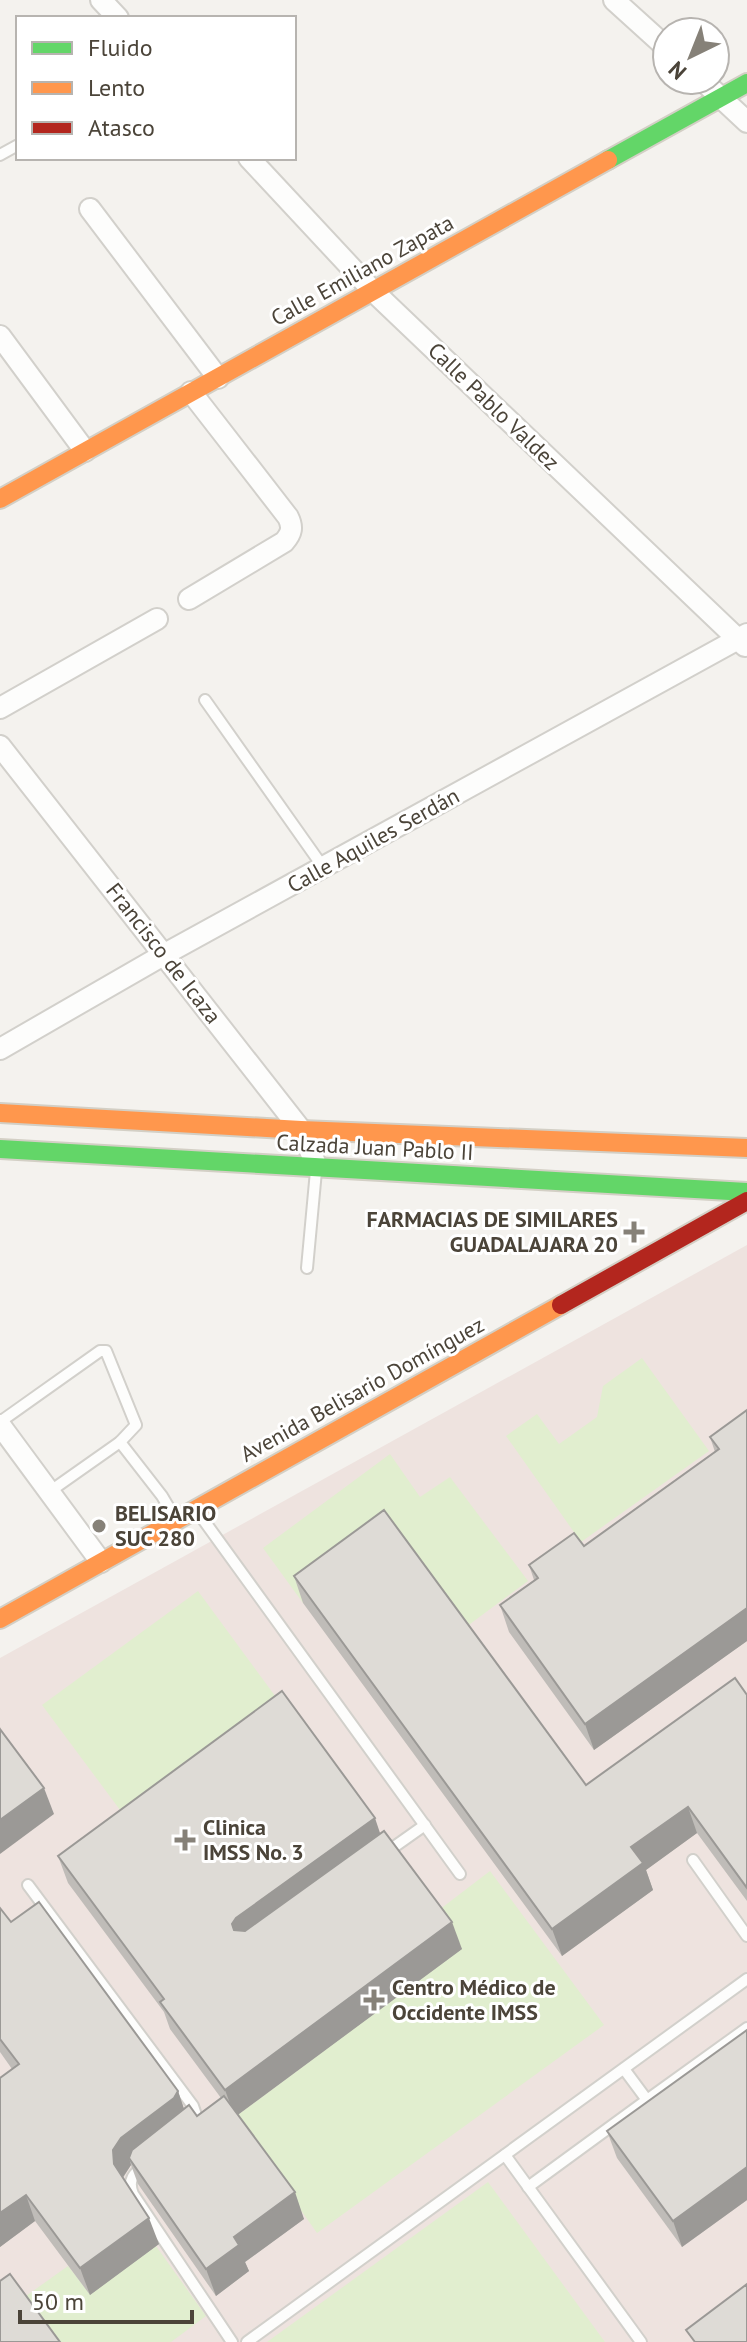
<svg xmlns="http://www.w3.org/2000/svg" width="747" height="2342" viewBox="0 0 747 2342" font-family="'PT Sans',sans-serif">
<rect width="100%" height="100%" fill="#f4f2ee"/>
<!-- medical -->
<polygon fill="#eee3df" points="747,1245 747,2342 0,2342 0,1658"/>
<!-- green -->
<g fill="#e1eecf">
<polygon points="642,1358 709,1451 581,1542 506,1436 537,1414 559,1444 597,1417 603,1386"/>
<polygon points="390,1454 420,1497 450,1477 528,1581 462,1630 303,1603 263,1548"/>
<polygon points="198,1591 281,1704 126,1818 42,1705"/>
<polygon points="490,1871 604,2025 317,2233 235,2117 461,1949 435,1913"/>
<polygon points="488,2182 605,2342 267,2342"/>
<polygon points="156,2246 206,2316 171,2342 50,2342 19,2301 68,2266 90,2294"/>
</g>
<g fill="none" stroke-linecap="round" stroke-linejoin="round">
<!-- lane casing -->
<g stroke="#d2d0cb" stroke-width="14">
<g id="lane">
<polyline points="0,155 18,145"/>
<polyline points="205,700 323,867"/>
<polyline points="307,1268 316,1171"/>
<polyline points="0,1422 100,1351 106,1351 136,1425 120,1442 49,1492"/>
<polyline points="120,1442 162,1496 175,1518"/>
<polyline points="197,1511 460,1874"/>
<polyline points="384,1854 425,1825"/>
<polyline points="693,1860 747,1936"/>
<polyline points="28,1885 193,2106 196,2115 194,2124"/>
<polyline points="624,2069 647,2100 747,2028"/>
<polyline points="505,2155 641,2342"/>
<path d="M 145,2165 C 134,2173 127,2180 133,2194 L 232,2342"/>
<polyline points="528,2187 647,2100"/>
<polyline points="247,2342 747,1979"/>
</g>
</g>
<!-- street casing -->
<g stroke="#d2d0cb" stroke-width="24">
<g id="street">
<polyline points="101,0 118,18"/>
<polyline points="614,0 667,48"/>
<polyline points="702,80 747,122"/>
<polyline points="249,158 373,291 745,646"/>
<polyline points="90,209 218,378"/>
<polyline points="0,336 85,451"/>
<path d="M 189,599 L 284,542 C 292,533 293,527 288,517 L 191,392"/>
<polyline points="0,708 157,619"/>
<polyline points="0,746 301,1130 317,1167"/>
<polyline points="0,1049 165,954 747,634"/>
<polyline points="0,1425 101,1562"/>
</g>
</g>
<!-- fast casing -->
<g stroke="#d3cfc5" stroke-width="22">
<g id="fast">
<polyline points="608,160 747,83"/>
<polyline points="0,1149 747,1192"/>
</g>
</g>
<!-- slow casing -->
<g stroke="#d3cfc5" stroke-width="22">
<g id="slow">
<polyline points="0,499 608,160"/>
<polyline points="0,1113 301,1130 747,1148"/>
<polyline points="0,1619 561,1305"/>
</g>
</g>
<!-- jam casing -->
<g stroke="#d3cfc5" stroke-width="22">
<polyline id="jam" points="561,1305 747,1201"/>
</g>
<!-- lane -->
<use href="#lane" stroke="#fdfdfc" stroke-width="10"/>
<!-- street -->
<use href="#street" stroke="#fdfdfc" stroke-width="20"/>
<!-- fast -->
<use href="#fast" stroke="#63d668" stroke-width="18"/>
<!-- slow -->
<use href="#slow" stroke="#ff974d" stroke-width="18"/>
<!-- jam -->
<use href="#jam" stroke="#b3261e" stroke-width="18"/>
</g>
<!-- wall -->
<g fill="#bfbcb8">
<polygon points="747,1410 747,1641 594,1750 509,1632 500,1605 534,1580 529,1565 584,1546 715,1452 710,1437"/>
<polygon points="294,1576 586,1785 747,1695 747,1901 697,1833 646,1870 653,1890 562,1956 303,1603"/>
<polygon points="380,1834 462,1949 238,2114 304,2219 245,2262 249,2271 216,2296 138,2184 131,2165 123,2178 159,2244 90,2295 35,2221 0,2247 12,2069 0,2052 0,1908 11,1922 178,2091 184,2109 197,2116 221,2098 170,2029 164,2012 68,1883 58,1856"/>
<polygon points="747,2030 747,2200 682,2247 617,2158 607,2131"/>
</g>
<!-- shaded-wall -->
<g fill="#9b9996">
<polygon points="747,1608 747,1641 594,1750 585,1724"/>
<polygon points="44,1788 54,1814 0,1854 0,1820"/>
<polygon points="688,1807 697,1833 646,1870 653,1890 562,1956 552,1929 631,1847"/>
<polygon points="375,1818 384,1845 242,1951 232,1924 236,1918"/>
<polygon points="452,1922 462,1949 235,2117 225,2090"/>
<polygon points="178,2091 187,2118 129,2158 131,2165 123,2177 123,2190 114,2164 113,2150 121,2138"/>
<polygon points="747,2167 747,2200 682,2247 673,2221"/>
<polygon points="295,2192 304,2219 245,2262 249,2271 216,2296 206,2269 234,2237"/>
<polygon points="26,2195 35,2221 0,2247 0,2213"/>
<polygon points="149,2218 159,2244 90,2295 80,2268"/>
</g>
<!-- building -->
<g fill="#dedbd6" stroke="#9b9996" stroke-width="2">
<polygon points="747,1410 747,1608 585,1724 500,1605 538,1578 529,1565 574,1533 584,1546 719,1449 710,1437"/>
<polygon points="384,1510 586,1785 735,1678 747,1695 747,1888 688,1807 631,1847 643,1863 552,1929 294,1576"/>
<polygon points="282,1691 375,1818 236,1918 232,1924 234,1930 245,1931 384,1831 452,1922 225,2090 160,2002 164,1999 58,1856"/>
<polygon points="0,1729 44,1788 0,1820"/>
<polygon points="39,1902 178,2091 174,2098 121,2138 113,2150 114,2164 149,2218 80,2268 26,2195 0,2213 0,2078 19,2064 0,2039 0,1908 11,1922"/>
<polygon points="747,2030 747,2167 673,2221 607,2131"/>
<polygon points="224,2096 295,2192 234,2237 239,2245 206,2269 129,2158 132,2150 189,2105 197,2116"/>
<polygon points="10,2274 60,2342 0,2342 0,2281"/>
<polygon points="747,2284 747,2342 695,2342 686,2330"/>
</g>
<!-- markers -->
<g fill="#868178" stroke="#fff" stroke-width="3">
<path d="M630 1220h8v8h8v8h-8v8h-8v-8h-8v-8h8z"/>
<circle cx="99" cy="1526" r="8"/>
<path d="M181 1828h8v8h8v8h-8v8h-8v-8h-8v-8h8z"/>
<path d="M370 1988h8v8h8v8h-8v8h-8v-8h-8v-8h8z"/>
</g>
<g text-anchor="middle" stroke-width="6" stroke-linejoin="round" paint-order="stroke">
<!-- street labels -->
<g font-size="22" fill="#4b4439" stroke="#fff">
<text transform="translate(362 270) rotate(-29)" y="8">Calle Emiliano Zapata</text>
<text transform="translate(494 406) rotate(44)" y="8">Calle Pablo Valdez</text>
<text transform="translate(373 840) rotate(-29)" y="8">Calle Aquiles Serdán</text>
<text transform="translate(164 953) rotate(52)" y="8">Francisco de Icaza</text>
<text transform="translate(375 1147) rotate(3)" y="8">Calzada Juan Pablo II</text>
<text transform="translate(362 1389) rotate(-29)" y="8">Avenida Belisario Domínguez</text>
</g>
<!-- poi labels -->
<g font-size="22" font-weight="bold" fill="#4b4439" stroke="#fff" text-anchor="start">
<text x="618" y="1227" text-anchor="end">FARMACIAS DE SIMILARES<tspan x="618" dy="25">GUADALAJARA 20</tspan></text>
<text x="115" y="1521">BELISARIO<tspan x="115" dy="25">SUC 280</tspan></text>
<text x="203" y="1835">Clinica<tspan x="203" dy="25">IMSS No. 3</tspan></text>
<text x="392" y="1995">Centro Médico de<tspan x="392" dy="25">Occidente IMSS</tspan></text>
</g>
</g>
<!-- legend -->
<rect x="16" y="16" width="280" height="144" fill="#ffffff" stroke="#b7b4b0" stroke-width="2"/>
<rect x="32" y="42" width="40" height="12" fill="#63d668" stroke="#b7b4b0" stroke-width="2"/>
<text x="88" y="56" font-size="24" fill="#4b4439">Fluido</text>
<rect x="32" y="82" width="40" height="12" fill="#ff974d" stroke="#b7b4b0" stroke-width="2"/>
<text x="88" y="96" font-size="24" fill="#4b4439">Lento</text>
<rect x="32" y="122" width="40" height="12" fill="#b3261e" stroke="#b7b4b0" stroke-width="2"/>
<text x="88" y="136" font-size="24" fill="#4b4439">Atasco</text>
<!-- north arrow -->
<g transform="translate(691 56) rotate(223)"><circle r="38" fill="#ffffff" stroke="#b7b4b0" stroke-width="2"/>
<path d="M0-6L14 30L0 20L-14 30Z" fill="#868178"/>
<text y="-12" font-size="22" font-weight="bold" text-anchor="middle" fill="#4b4439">N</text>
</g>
<!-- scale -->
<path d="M20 2310v12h172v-12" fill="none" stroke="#4b4439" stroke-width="4"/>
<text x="32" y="2310" font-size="24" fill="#4b4439" stroke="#ffffff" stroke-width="6" paint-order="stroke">50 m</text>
</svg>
